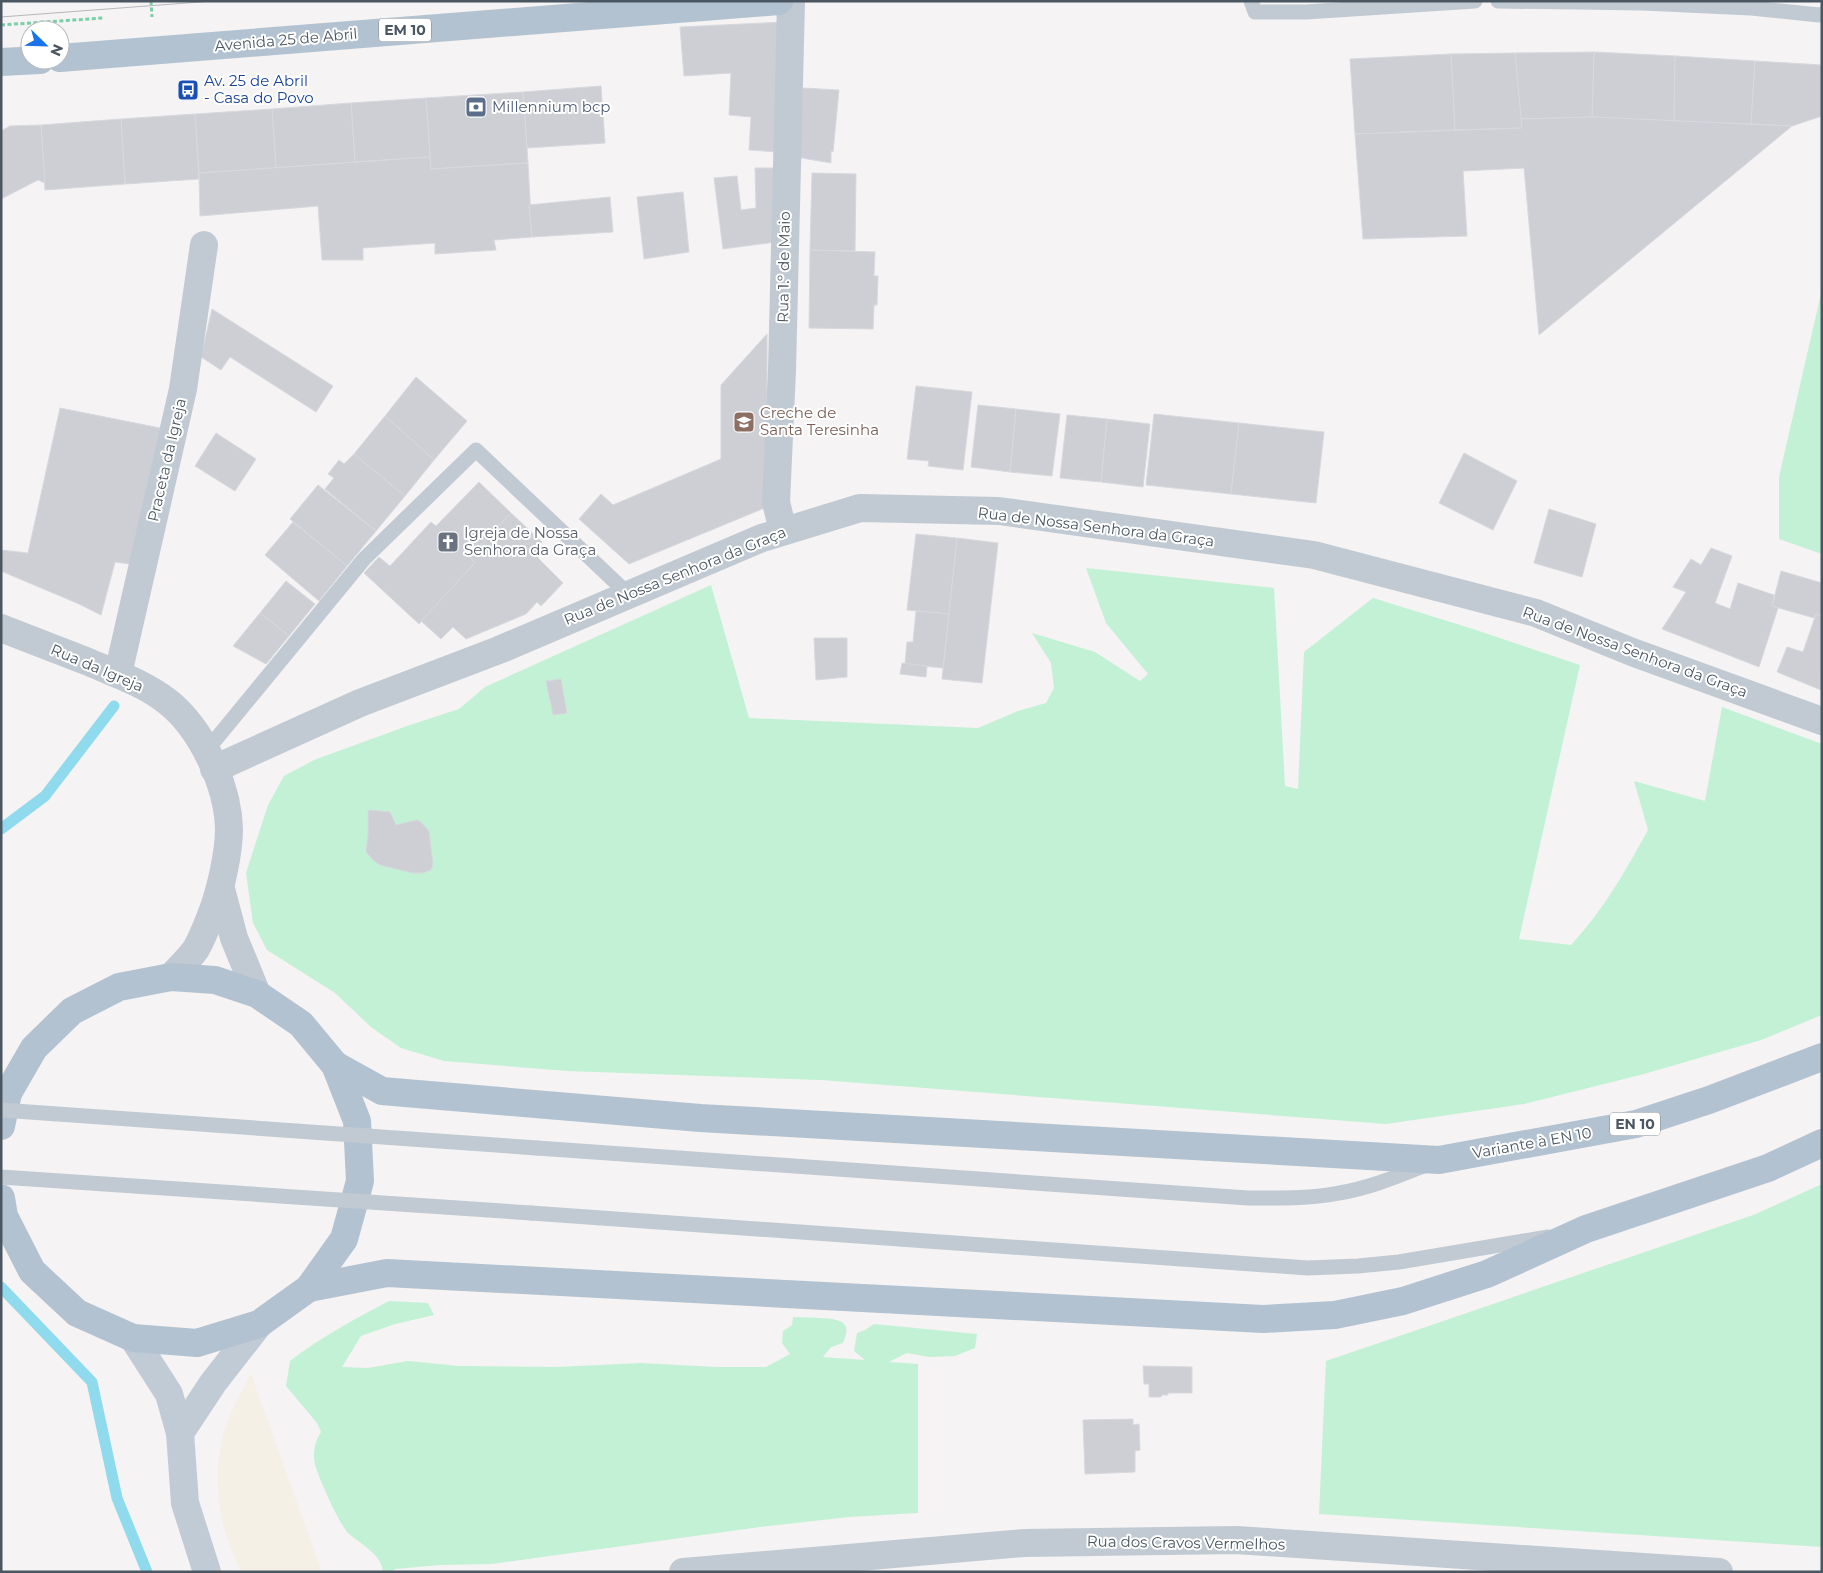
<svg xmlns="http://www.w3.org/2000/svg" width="1823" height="1573" viewBox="0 0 1823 1573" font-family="Montserrat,sans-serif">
<rect width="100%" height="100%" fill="#f5f3f3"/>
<!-- green -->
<g fill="#c3f1d5">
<polygon points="1822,289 1822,554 1779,539 1779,477"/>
<path d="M 1086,568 L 1274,588 L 1285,786 L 1298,789 L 1304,652 L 1373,598 L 1473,629 L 1580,665 L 1519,939 L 1571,945 C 1605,908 1624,873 1648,830 L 1634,781 L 1705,801 L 1722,707 L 1822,744 L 1822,1015 L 1761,1040 L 1644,1074 L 1524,1104 L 1386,1124 L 821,1080 L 567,1071 L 444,1061 L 401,1048 L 371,1027 L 335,993 L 267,950 L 253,923 L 246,873 L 268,805 L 284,776 L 314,760 L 407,726 L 459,709 L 485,687 L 711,585 L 749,718 L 978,728 L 1018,711 L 1046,703 L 1054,688 L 1051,663 L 1032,633 L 1095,652 L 1140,681 L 1148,674 L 1106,623 Z"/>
<polygon points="1822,1184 1822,1547 1319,1514 1326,1361 1756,1214"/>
<path d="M 389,1301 L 428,1303 L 434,1315 L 395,1324 L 361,1336 L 342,1367 L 368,1368 L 408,1361 L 459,1366 L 556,1367 L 641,1363 L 716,1367 L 766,1367 L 790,1354 L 782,1343 L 783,1331 L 792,1325 L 793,1317 C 803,1318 839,1316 844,1324 C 849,1330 845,1337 843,1343 L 831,1347 L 823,1357 L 865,1360 L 854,1351 L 857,1333 L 865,1330 L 874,1324 L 977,1334 L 975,1348 L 955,1356 L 929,1357 L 907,1353 L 889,1362 L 918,1364 L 918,1513 L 849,1517 L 760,1527 L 491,1564 L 440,1565 L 395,1569 L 391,1572 L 383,1572 C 382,1554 360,1544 348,1533 C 340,1525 313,1468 314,1457 C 314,1447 316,1440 321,1432 L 317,1423 L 286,1386 L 290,1361 C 321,1337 355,1319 389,1301 Z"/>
</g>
<!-- sand -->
<path fill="#f5f0e5" d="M 251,1374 L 322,1572 L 242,1572 C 217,1528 210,1470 227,1423 C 233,1406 242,1390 251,1374 Z"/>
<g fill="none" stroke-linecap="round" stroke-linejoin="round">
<!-- stream -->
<g stroke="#90daee" stroke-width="11">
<polyline points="1,829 45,796 114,706"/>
<polyline points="1,1287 92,1382 117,1498 147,1572"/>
</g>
</g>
<!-- building -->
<g fill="#cdcfd5" stroke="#d7d9de">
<polygon points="783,22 778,152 749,150 751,117 729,115 731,73 684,76 680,27"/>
<polygon points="1594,52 1675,56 1674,122 1592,117"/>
<polygon points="1594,52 1592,117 1521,119 1515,53"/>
<polygon points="1515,53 1522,128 1455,130 1451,54"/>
<polygon points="1451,54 1455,130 1355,134 1350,59"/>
<polygon points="1675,56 1755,61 1751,124 1674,122"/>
<polygon points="1755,61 1822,65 1822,116 1792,126 1751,124"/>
<polygon points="601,86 605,143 527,148 523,92"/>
<polygon points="803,88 839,90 833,152 831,151 831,163 796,157"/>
<polygon points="523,92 528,163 431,169 426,98"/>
<polygon points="426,98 430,157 355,162 351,103"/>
<polygon points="351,103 355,162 276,168 272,109"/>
<polygon points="272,109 276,168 199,173 195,114"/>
<polygon points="195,114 199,179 125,184 121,119"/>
<polygon points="1592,117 1792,126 1539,335 1524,168 1463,171 1467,236 1363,239 1355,134 1522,128 1521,119"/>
<polygon points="121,119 125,184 45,190 41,125"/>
<polygon points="41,125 45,183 38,180 1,199 1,131 10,126"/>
<polygon points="430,157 431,169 528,163 532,237 494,240 496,250 435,254 435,243 363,248 363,260 322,260 318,206 200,216 199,173"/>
<polygon points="755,168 777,168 776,242 723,249 714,178 737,176 741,210 756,208"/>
<polygon points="812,173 856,174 855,251 810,250"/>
<polygon points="683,192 689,252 644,259 637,197"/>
<polygon points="610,197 613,232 532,237 529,205"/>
<polygon points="810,250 875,252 874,276 878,276 877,305 874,305 873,329 809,328"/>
<polygon points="212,309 333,386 316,412 230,357 221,370 201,357"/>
<polygon points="767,334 767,507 629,564 579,519 601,494 613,505 721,459 721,385"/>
<polygon points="416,377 467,421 434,460 385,416"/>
<polygon points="916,386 972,392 963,470 928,466 929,461 907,459"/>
<polygon points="978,405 1016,409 1010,472 971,467"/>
<polygon points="60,408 160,428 130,564 115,562 101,615 79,604 1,571 1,550 28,553"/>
<polygon points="1016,409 1060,414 1052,476 1010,472"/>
<polygon points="1154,414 1239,423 1231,494 1146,485"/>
<polygon points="1067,415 1107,419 1101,482 1060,478"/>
<polygon points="385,416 434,460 405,496 354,454"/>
<polygon points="1107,419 1150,424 1143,487 1101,482"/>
<polygon points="1239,423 1324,432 1316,503 1231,494"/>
<polygon points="216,433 256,459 235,491 195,466"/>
<polygon points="1464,453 1517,481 1493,530 1439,503"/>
<polygon points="354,454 405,496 376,531 325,489 334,478 328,474 339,460 344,464"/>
<polygon points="479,482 511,513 470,557 475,563 419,624 364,573 379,557 390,566 431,522 436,526"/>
<polygon points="318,485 376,531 347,566 290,519"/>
<polygon points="1549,509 1596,524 1582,577 1534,563"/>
<polygon points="511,513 542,542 538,545 544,551 538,558 563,583 541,606 537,602 526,614 466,639 453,627 441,639 421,621 475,563 470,557"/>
<polygon points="293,522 347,566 319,601 265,555"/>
<polygon points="916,534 957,538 949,614 907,610"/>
<polygon points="957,538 998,543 982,683 942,679"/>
<polygon points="1711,548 1732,556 1715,603 1730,609 1738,583 1774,595 1772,606 1778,608 1759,667 1662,629 1686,592 1673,587 1691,559 1701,565"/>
<polygon points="1781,571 1822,583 1822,616 1816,614 1814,618 1772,606"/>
<polygon points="286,581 315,604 289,636 260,613"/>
<polygon points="916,611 949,614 943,668 905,664 907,642 913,642"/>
<polygon points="260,613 289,636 266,664 233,646"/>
<polygon points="1816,614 1822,616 1821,690 1777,672 1787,647 1803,652"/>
<polygon points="814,638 847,638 847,677 816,680"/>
<polygon points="902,663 927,666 926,677 900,674"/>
<polygon points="561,679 567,713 553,715 546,681"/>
<polygon points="368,810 390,812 396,825 417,820 421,822 429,831 433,864 431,870 423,873 413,873 380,865 374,861 366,852 368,835"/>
<polygon points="1143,1366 1192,1367 1192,1393 1168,1393 1168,1395 1162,1395 1161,1397 1149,1397 1149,1384 1144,1384"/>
<polygon points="1133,1419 1133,1425 1139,1424 1140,1450 1135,1451 1135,1472 1085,1474 1083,1420"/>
</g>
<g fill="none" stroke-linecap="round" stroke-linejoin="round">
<!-- path -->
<g stroke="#7ad0a6" stroke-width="3" stroke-dasharray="4 2.5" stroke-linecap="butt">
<polyline points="151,1 152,17"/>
<polyline points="1,25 103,18"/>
</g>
<!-- lane -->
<g stroke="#c1cad2" stroke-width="15">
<polyline points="1251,1 1255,12 1306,12 1475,1"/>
<polyline points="1498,1 1643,3 1751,8 1819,15 1822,14"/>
<polyline points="207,750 364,559 476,450 628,594"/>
<path d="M 537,1148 L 1248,1198 C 1278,1198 1309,1199 1339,1193 C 1370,1188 1398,1176 1426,1165"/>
<polyline points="531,1213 1308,1268 1358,1266 1399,1262 1548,1237"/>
</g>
<!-- street -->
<g stroke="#c1cad2" stroke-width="28">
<polyline points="783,531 776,502 782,370 791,1"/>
<path d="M 1,628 C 30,639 58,650 86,661 C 114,673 144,683 168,702 C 202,729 228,786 229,829 C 229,852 221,888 213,910 C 208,923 203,937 196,949 C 189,959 179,968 171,977"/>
<polyline points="118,674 183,389 204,245"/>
<polyline points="214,769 360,703 499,650 762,538 860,508 999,511 1314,555 1536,613 1632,652 1822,721"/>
<polyline points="221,889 234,938 257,994"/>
<polyline points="683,1572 1024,1543 1236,1540 1719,1572"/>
</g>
<!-- secondary -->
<g stroke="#c1cbd6" stroke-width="28">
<polyline points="133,1338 169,1394 180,1433 185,1503 207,1572"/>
<polyline points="180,1433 213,1383 259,1324"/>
</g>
<!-- primary -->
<g stroke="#b3c2d1" stroke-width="28">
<polyline points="60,58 779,1"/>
<polyline points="1,62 40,60"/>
<polyline points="335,1065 382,1091 700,1118 1439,1160 1636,1124 1709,1100 1822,1057"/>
<polyline points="1,1126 8,1093 34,1048 72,1011 119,987 171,977 215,980 257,994 301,1024 335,1065 357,1121 360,1181 344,1239 309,1288 259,1324 197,1343 133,1338 77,1313 32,1271 4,1216 1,1198"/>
<polyline points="309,1288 387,1273 1263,1319 1335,1315 1403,1301 1487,1274 1586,1229 1768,1168 1822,1143"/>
</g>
<!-- tram -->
<polyline stroke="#b5b8bd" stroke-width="1" points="1,17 213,1"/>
<!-- lane-bridge -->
<g stroke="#c1cad2" stroke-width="15">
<polyline points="1,1110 537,1148"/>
<polyline points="1,1177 531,1213"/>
</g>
</g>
<!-- icons -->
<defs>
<g id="bus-square" transform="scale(1.125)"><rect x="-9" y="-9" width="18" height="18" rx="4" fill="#1a4fb4" stroke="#fff"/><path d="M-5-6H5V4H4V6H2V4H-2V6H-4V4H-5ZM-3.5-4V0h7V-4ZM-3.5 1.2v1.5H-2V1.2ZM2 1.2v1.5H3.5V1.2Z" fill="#fff"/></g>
<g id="bank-square" transform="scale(1.125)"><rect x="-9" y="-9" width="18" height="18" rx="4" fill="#5c6f8a" stroke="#fff"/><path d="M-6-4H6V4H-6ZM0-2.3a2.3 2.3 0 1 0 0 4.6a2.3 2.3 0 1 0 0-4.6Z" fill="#fff"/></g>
<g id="school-square" transform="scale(1.125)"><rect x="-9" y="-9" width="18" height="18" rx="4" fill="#8d6e63" stroke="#fff"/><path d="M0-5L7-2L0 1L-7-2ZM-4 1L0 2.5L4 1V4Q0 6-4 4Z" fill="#fff"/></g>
<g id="church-square" transform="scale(1.125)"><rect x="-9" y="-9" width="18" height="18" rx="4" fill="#6b7280" stroke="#fff"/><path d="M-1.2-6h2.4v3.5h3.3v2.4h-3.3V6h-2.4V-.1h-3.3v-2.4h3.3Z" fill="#fff"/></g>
</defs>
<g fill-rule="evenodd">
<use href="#bus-square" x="188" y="90"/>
<use href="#bank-square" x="476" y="107"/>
<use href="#school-square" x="744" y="422"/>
<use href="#church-square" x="448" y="542"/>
</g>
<g text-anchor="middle" stroke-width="4" stroke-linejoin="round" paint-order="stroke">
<!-- shield labels -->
<g fill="#fff" stroke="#808990" stroke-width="1">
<rect x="379" y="18.5" width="52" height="23" rx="4"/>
<rect x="1610" y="1112.5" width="50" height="23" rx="4"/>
</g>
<g font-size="14" font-weight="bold" fill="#4a5661">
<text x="405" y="35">EM 10</text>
<text x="1635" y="1129">EN 10</text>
</g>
<!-- street labels -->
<g font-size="15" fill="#4a5661" stroke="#fff">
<text transform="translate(286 40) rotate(-5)" y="5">Avenida 25 de Abril</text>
<text transform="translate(784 267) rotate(-89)" y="5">Rua 1.º de Maio</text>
<text transform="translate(167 460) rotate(-77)" y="5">Praceta da Igreja</text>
<text transform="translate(1096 527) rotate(7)" y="5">Rua de Nossa Senhora da Graça</text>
<text transform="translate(675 576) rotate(-22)" y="5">Rua de Nossa Senhora da Graça</text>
<text transform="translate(1635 652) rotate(20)" y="5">Rua de Nossa Senhora da Graça</text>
<text transform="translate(97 668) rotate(23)" y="5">Rua da Igreja</text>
<text transform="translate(1532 1143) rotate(-10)" y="5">Variante à EN 10</text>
<text transform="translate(1186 1543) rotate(1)" y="5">Rua dos Cravos Vermelhos</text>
</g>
<!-- transit labels -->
<g font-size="15" fill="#164399" stroke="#fff" text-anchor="start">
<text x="204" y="86">Av. 25 de Abril<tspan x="204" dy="17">- Casa do Povo</tspan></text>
</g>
<!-- service labels -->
<g font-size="15" fill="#4e5e75" stroke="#fff" text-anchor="start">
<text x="492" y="112">Millennium bcp</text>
</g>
<!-- education labels -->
<g font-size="15" fill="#785e54" stroke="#fff" text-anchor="start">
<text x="760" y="418">Creche de<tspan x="760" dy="17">Santa Teresinha</tspan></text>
</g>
<!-- worship labels -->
<g font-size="15" fill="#5b616d" stroke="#fff" text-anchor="start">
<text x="464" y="538">Igreja de Nossa<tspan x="464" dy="17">Senhora da Graça</tspan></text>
</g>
</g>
<!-- border -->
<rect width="1823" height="1573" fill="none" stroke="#4a5661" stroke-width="5"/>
<!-- north arrow -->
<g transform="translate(45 45) rotate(113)"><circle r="24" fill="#ffffff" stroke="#b7bbc0"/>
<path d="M0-4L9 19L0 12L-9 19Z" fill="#1a73e8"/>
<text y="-8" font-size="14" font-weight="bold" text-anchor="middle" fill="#4a5661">N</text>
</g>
</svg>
